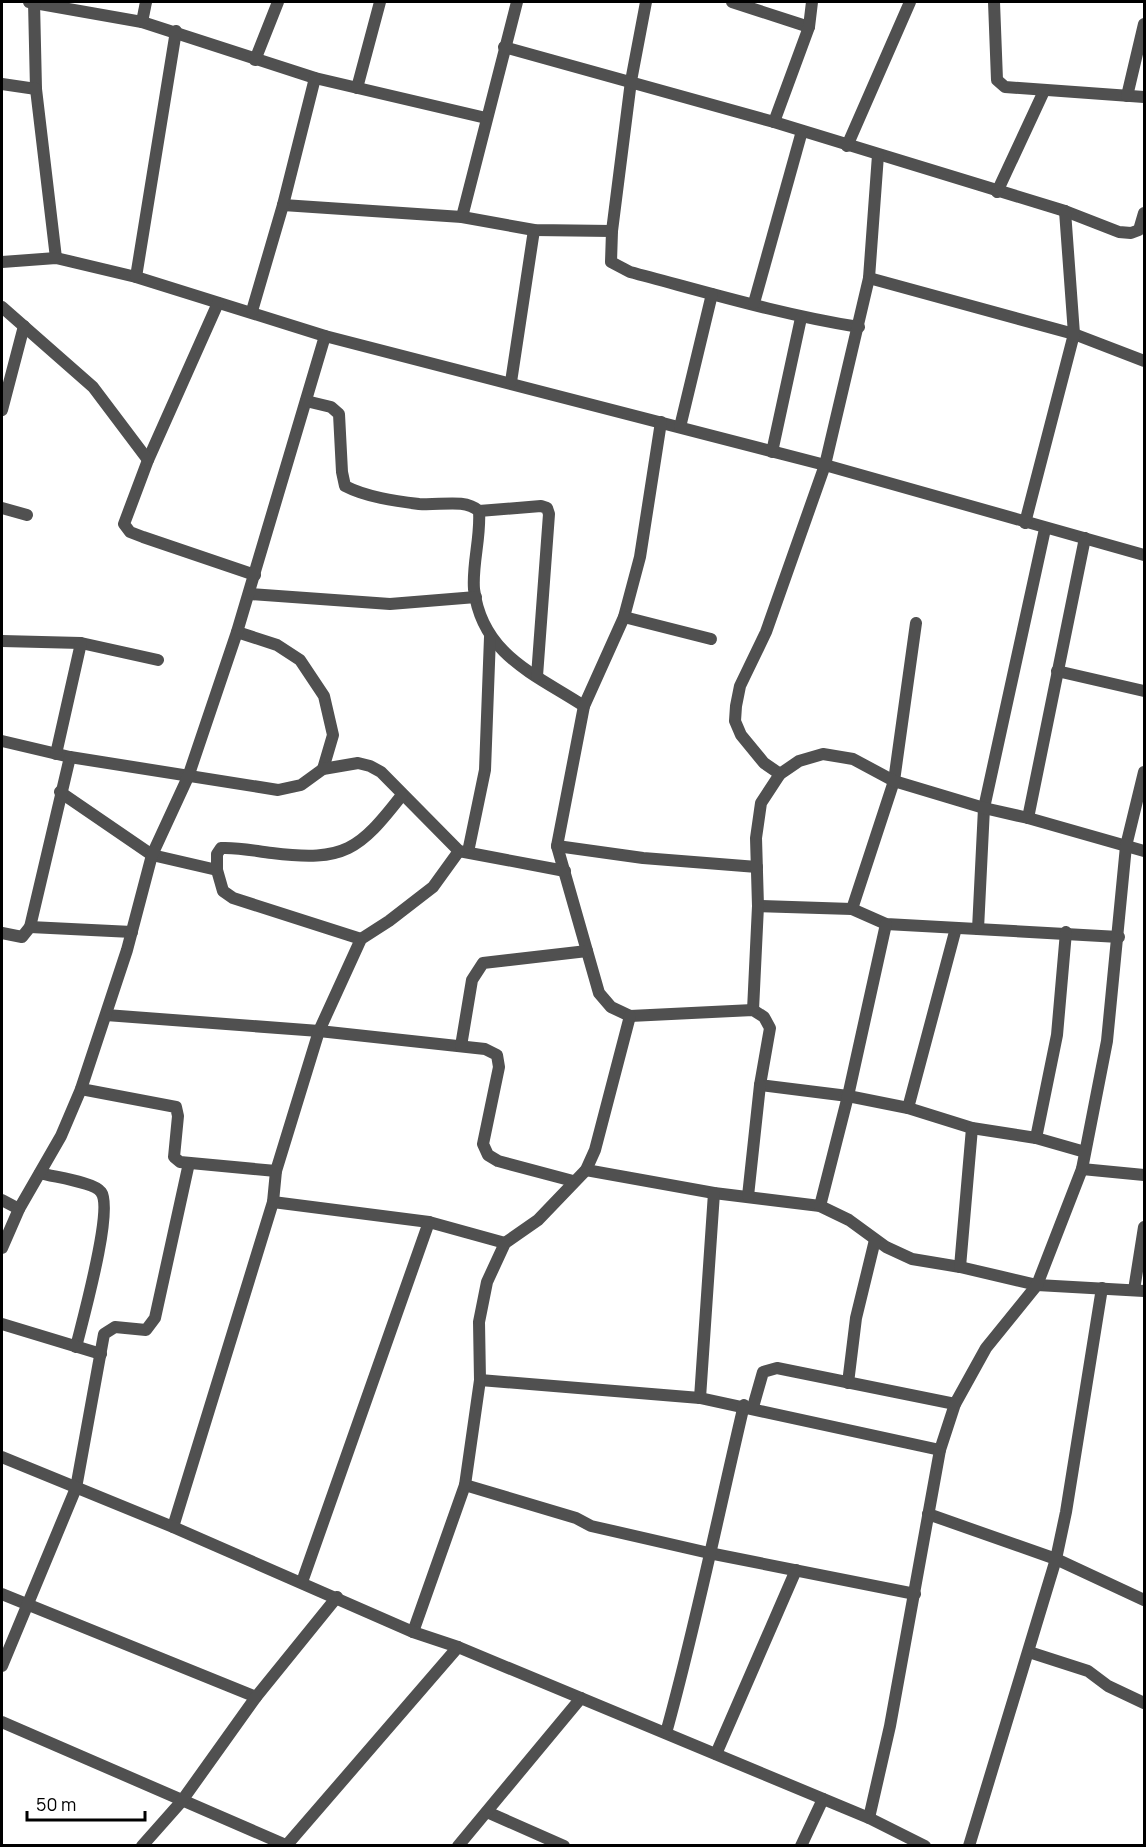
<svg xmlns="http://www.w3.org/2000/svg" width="1146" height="1847" viewBox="0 0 1146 1847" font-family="Manrope,sans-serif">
<rect width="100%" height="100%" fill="#fff"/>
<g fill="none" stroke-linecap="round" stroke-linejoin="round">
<!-- minor -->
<g stroke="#505050" stroke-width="12">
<polyline points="29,2 142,22 315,78 486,118"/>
<polyline points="34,2 36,89 56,258"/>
<path d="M 646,2 L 631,81 L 612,231 L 611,262 L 630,272 C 706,292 782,315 859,327"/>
<polyline points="732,2 809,27"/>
<polyline points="994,2 997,80 1005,87 1144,97"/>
<polyline points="142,22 146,2"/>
<polyline points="504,47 774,122 1065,211 1119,232 1131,233 1139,230 1144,213"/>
<polyline points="255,60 278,2"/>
<polyline points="2,84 36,89"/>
<polyline points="357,88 380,2"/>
<polyline points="1127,96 1144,24"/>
<polyline points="774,122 809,27 812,2"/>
<polyline points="847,146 910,2"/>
<polyline points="997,192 1044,91"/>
<polyline points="283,205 462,217 534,230 612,231"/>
<polyline points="462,217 517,2"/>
<polyline points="2,262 56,258 136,277 325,336 825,465 1144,555"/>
<polyline points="136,277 176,31"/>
<polyline points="869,278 1074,334 1144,361"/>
<polyline points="218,303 148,460 124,524 130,532 143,537 255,575"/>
<polyline points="754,303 802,131"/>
<polyline points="2,307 93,387 148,460"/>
<polyline points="252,311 283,205 315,78"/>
<polyline points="511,382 534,230"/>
<path d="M 306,401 L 331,407 L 339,414 L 342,472 L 345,486 C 366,497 395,501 419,504 C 439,506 464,498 479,511 C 481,537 472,564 474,589 C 482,655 535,674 584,706"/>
<polyline points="2,410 24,326"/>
<polyline points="661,422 640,557 624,617 584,706 557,846 599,993 611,1007 630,1016 753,1010 764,1017 770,1028 760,1085 848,1096 908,1108 972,1128 1036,1138 1085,1152"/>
<polyline points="680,427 712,294"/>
<polyline points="772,452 801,318"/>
<polyline points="2,508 27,515"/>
<polyline points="479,511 541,506 547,508 549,514 537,676"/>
<polyline points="1025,523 1074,334 1065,211"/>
<polyline points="249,594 390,604 476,597"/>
<polyline points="624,617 711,639"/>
<polyline points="237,632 277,645 300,660 324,696 333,735 323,769"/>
<polyline points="2,641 81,643 158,660"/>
<polyline points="1057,671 1144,691"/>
<polyline points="2,741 70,757 278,790 301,785 323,769 358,763 370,766 381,772 459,851 565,871"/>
<polyline points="56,754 81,643"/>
<polyline points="780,774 764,763 741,735 735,721 736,706 740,686 766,632 825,465 869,278 878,155"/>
<polyline points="60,792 152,855 217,870 223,891 233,898 361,939"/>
<polyline points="1028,818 1085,538"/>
<polyline points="557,846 643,858 757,867"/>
<polyline points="468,852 485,770 490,637"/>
<path d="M 217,870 L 217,854 L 221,848 C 238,847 255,851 272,853 C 345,862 359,850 402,795"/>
<polyline points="758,906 852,909 886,924 1119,937"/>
<polyline points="852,909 894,781 916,623"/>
<polyline points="30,927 132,932"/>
<polyline points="978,929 984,808 1045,529"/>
<polyline points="2,933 22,937 30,927 70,757"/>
<polyline points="753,1010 758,906 756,838 761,803 780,774 799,761 823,754 853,759 894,781 984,808 1028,818 1144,851"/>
<polyline points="106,1015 319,1031 485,1049 497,1055 499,1067 483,1144 488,1155 498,1161 573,1181"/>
<polyline points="461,1046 472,980 483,963 587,951"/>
<polyline points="81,1089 176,1107 178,1116 174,1157 180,1162 276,1171"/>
<polyline points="908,1108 956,928"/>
<polyline points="1036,1138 1057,1035 1066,932"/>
<polyline points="1082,1169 1144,1175"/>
<polyline points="586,1170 714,1193 820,1206 849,1220 886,1247 912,1259 960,1267 1037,1285 1144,1291"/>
<path d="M 40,1173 C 53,1177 94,1182 101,1192 C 114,1209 82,1322 76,1347"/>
<polyline points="748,1196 760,1085"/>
<polyline points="2,1200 19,1209"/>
<polyline points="273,1202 429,1222 505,1243"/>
<polyline points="820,1206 848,1096 886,924"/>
<polyline points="2,1248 19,1209 61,1136 81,1089 127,950 152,855 188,777 237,632 325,336"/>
<polyline points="960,1267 972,1128"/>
<polyline points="1134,1290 1144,1227"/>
<polyline points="2,1324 101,1354"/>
<polyline points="480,1380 700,1398 940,1450"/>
<polyline points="848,1383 856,1318 875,1240"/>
<polyline points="700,1398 714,1193"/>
<polyline points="753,1407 763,1372 777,1368 955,1404"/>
<polyline points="465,1485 576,1518 591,1526 709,1553 915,1594"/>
<polyline points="928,1514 1056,1559 1144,1600"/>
<polyline points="173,1527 273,1202 276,1171 319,1031 361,939 389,921 433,887 459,851"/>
<polyline points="302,1582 429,1222"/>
<polyline points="2,1594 256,1697"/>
<polyline points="413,1632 465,1485 480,1380 479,1322 487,1282 505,1243 538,1220 586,1170 595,1150 630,1016"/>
<polyline points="1029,1652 1088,1671 1108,1686 1144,1703"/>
<polyline points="2,1666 76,1488 104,1334 115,1327 146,1330 155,1318 189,1163"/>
<polyline points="2,1722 288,1846"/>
<path d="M 666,1733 C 696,1625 718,1515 744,1405"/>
<polyline points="716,1754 796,1570"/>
<polyline points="487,1812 564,1846"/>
<polyline points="869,1818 890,1726 940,1450 955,1404 986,1348 1037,1285 1082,1169 1107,1041 1126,846 1144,772"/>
<polyline points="142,1846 181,1802 256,1697 337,1597"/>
<polyline points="286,1846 458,1647"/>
<polyline points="458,1846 581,1698"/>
<polyline points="801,1846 823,1799"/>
<polyline points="969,1846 1056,1559 1066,1512 1102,1288"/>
</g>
<!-- tertiary -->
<polyline stroke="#505050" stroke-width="12" points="2,1457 173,1527 413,1632 458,1647 869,1818 925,1846"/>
</g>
<!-- border -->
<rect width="1146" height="1847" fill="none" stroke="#000000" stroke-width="6"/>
<!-- scale -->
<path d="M27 1811v9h118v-9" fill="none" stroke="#000000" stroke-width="3"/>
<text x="36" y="1811" font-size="18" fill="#000000" stroke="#ffffff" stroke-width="4.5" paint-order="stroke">50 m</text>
</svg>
